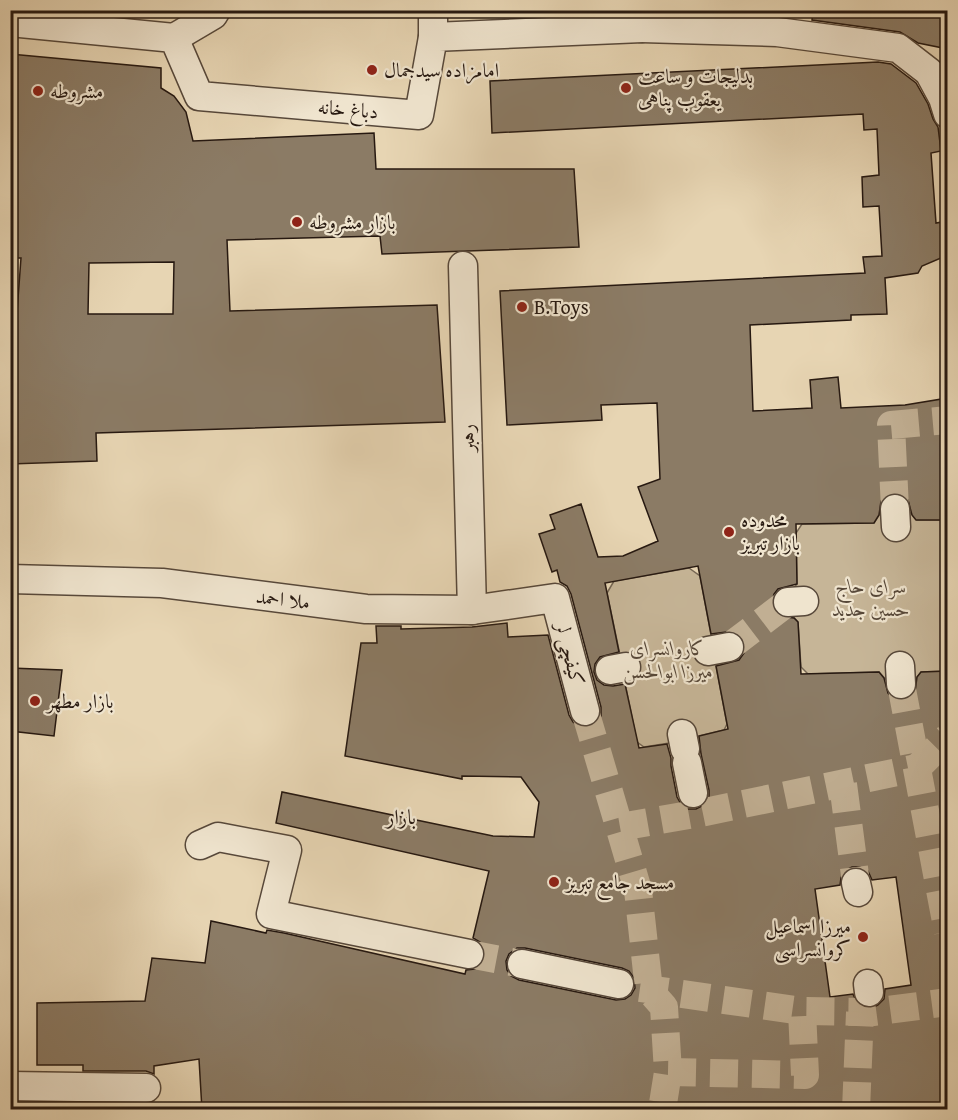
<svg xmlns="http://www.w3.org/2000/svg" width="958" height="1120" viewBox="0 0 958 1120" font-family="'Gentium Book Plus',Amiri,serif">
<rect width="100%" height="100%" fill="#e7d5b3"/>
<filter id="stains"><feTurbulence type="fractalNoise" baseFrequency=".00333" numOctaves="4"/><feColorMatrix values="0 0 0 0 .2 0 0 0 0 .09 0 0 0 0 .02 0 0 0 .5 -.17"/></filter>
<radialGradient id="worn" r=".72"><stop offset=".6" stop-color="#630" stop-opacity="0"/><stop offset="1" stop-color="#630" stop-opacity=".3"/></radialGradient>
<!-- green -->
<g fill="#c6b597" stroke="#766754" stroke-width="1.5">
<polygon points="882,510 908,510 917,520 947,520 947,671 921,672 913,683 891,685 879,672 808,674 801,667 798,622 789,612 787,596 797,584 796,533 802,524 874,523"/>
<polygon points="689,568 700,576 711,635 728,640 731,655 716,666 727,724 724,730 699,736 693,748 678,750 669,743 644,747 637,742 625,683 611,679 620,655 607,593 614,581"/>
</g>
<!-- building -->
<g fill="#8b7b65" stroke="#271911" stroke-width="1.5" fill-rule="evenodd">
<polygon points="813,10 948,10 948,49 918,43 900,32 812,20"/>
<path d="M 10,54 L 161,68 L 161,88 L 174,96 L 186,112 L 193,141 L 374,133 L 376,169 L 574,169 L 579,247 L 382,254 L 380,236 L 227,240 L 230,311 L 437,305 L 445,422 L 96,433 L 97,461 L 10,464 L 10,312 L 17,312 L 21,258 L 10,258 ZM 174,262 L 173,314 L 88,314 L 89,263 Z"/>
<path d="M 878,62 L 891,64 L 916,83 L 928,104 L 933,119 L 938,127 L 941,151 L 931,153 L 936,223 L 948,221 L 948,255 L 922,266 L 918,273 L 885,278 L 887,314 L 851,315 L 851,320 L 750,325 L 753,411 L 812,408 L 810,380 L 838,377 L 841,408 L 905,405 L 948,398 L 948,520 L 916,520 L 912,515 L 908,500 L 902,494 L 895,493 L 886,495 L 881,501 L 879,515 L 874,523 L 796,524 L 797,584 L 778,589 L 774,594 L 772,602 L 774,611 L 780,616 L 794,618 L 798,622 L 801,674 L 879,672 L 884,678 L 888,693 L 894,699 L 901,700 L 909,698 L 915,692 L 917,677 L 921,672 L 948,671 L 948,1110 L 202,1110 L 199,1059 L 154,1066 L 154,1074 L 146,1071 L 83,1071 L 83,1065 L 37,1065 L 37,1003 L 145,1001 L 152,958 L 205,963 L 211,921 L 266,933 L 267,930 L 284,933 L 465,974 L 466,970 L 475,969 L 482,964 L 485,957 L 485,949 L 480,942 L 473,938 L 489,871 L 276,823 L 282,792 L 493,836 L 534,837 L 539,802 L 521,777 L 462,776 L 462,779 L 345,756 L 361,643 L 377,643 L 376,626 L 401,626 L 401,629 L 472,627 L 507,623 L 508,637 L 548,635 L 569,715 L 573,722 L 580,727 L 589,727 L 596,723 L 601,716 L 601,707 L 571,594 L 567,586 L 560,582 L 557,570 L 552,572 L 539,534 L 555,529 L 550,515 L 581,504 L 598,557 L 623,556 L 658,541 L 638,487 L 660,479 L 657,403 L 601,405 L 602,420 L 507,425 L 500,291 L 865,273 L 863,257 L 882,256 L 879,206 L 863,207 L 862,177 L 879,175 L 877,129 L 864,130 L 863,114 L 492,133 L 490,81 ZM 698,566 L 711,634 L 734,631 L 741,636 L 745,645 L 744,653 L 739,660 L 716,666 L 728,729 L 699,736 L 701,754 L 709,790 L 709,798 L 704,805 L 696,809 L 688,809 L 681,804 L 677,797 L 671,766 L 671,758 L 667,744 L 639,748 L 625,684 L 613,686 L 604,685 L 597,680 L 594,672 L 595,664 L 600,657 L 619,652 L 605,583 ZM 852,867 L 860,867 L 868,871 L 872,880 L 896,877 L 911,985 L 885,989 L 884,999 L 878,1005 L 872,1008 L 862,1007 L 856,1001 L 853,994 L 830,997 L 815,889 L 840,885 L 841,878 L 844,871 ZM 517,948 L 525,948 L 622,968 L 629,971 L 634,978 L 635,988 L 631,995 L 625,999 L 616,1000 L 519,980 L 511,976 L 507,970 L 506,961 L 509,954 Z"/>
<polygon points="10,668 62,670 54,736 10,731"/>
</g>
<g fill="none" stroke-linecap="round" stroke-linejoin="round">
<!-- minor-tunnel -->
<g stroke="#c1af93" stroke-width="28" stroke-dasharray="28 14" stroke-linecap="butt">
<polyline points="895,509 891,425 948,420"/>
<polyline points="729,647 788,602"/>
<polyline points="901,684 948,932"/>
<polyline points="585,711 638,890 649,990 664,1007 668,1072 662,1110"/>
<polyline points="917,768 948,737"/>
<polyline points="843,784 856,883"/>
<polyline points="620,827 700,813 917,768"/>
<polyline points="469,954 522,964"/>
<polyline points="640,988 802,1011 873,1012 948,1002"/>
<polyline points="668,1072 805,1075 802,1011"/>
<polyline points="856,1110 860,1012"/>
</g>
<!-- minor casing -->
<g stroke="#57483a" stroke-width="31">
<g id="minor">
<polyline points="433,10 433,37"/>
<polyline points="10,22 174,38 199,96 419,115 433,37 642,28 644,10"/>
<polyline points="642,28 777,32 898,48 929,72 943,98 948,114"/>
<polyline points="174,38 213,15 216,10"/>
<polyline points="463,266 472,610"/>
<polyline points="895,509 896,527"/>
<polyline points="10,579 162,583 366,609 472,610 555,598 585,711"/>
<polyline points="788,602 804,601"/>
<polyline points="708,651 729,647"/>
<polyline points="900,666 901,684"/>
<polyline points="610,670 626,667"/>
<polyline points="682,734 685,749"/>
<polyline points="687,763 693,793"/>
<polyline points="200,845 218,837 287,850 271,914 469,954"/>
<polyline points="856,883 858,892"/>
<polyline points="522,964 619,984"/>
<polyline points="868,984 869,992"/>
<polyline points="10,1086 146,1088"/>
</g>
</g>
<!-- minor -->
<use href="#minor" stroke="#efe4ce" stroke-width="28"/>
</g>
<!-- markers -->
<g fill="#8f2418" stroke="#efe4ce" stroke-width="2">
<circle cx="372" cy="70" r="6"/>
<circle cx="626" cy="88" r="6"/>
<circle cx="38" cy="91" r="6"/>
<circle cx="297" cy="222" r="6"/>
<circle cx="522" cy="307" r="6"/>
<circle cx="729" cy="532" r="6"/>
<circle cx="35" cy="701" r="6"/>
<circle cx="554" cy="882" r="6"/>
<circle cx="863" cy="937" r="6"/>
</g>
<g text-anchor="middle" stroke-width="4.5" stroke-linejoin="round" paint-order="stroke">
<!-- poi labels -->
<g font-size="20" fill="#271911" stroke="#efe4ce" text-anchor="start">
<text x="384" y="77">امامزاده سیدجمال</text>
<text x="638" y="83">بدلیجات و ساعت<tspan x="638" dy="23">یعقوب پناهی</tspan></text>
<text x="50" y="98">مشروطه</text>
<text x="309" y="229">بازار مشروطه</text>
<text x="534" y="314">B.Toys</text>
<text x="741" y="527">محدوده<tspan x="741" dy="23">بازار تبریز</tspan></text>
<text x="47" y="708">بازار مطهر</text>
<text x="566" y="889">مسجد جامع تبریز</text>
<text x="851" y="933" text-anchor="end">میرزا اسماعیل<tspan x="851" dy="23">کروانسراسی</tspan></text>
</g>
<!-- street labels -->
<g font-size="20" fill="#271911" stroke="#efe4ce">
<text transform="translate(348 109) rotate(5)" y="7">دباغ خانه</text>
<text transform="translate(467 438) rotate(-92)" y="7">رهبر</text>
<text transform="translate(283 599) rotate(7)" y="7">ملا احمد</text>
<text transform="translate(570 654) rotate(75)" y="7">کیفچی لر</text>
</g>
<!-- park labels -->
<g font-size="20" font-style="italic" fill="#574839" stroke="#efe4ce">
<text x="871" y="593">سرای حاج<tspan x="871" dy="23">حسین جدید</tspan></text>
<text x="668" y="655">کاروانسرای<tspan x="668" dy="23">میرزا ابوالحسن</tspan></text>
</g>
<!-- neighbourhood labels -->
<g font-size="21" fill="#271911" stroke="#efe4ce">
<text x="401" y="824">بازار</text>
</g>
</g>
<!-- margin -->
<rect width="958" height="1120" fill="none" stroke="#e7d5b3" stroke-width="36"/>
<rect x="12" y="12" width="934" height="1096" fill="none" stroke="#271911" stroke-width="3"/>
<rect x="18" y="18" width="922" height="1084" fill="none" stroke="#271911" stroke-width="1.5"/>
<rect width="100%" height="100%" filter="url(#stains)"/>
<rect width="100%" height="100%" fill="url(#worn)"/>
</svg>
